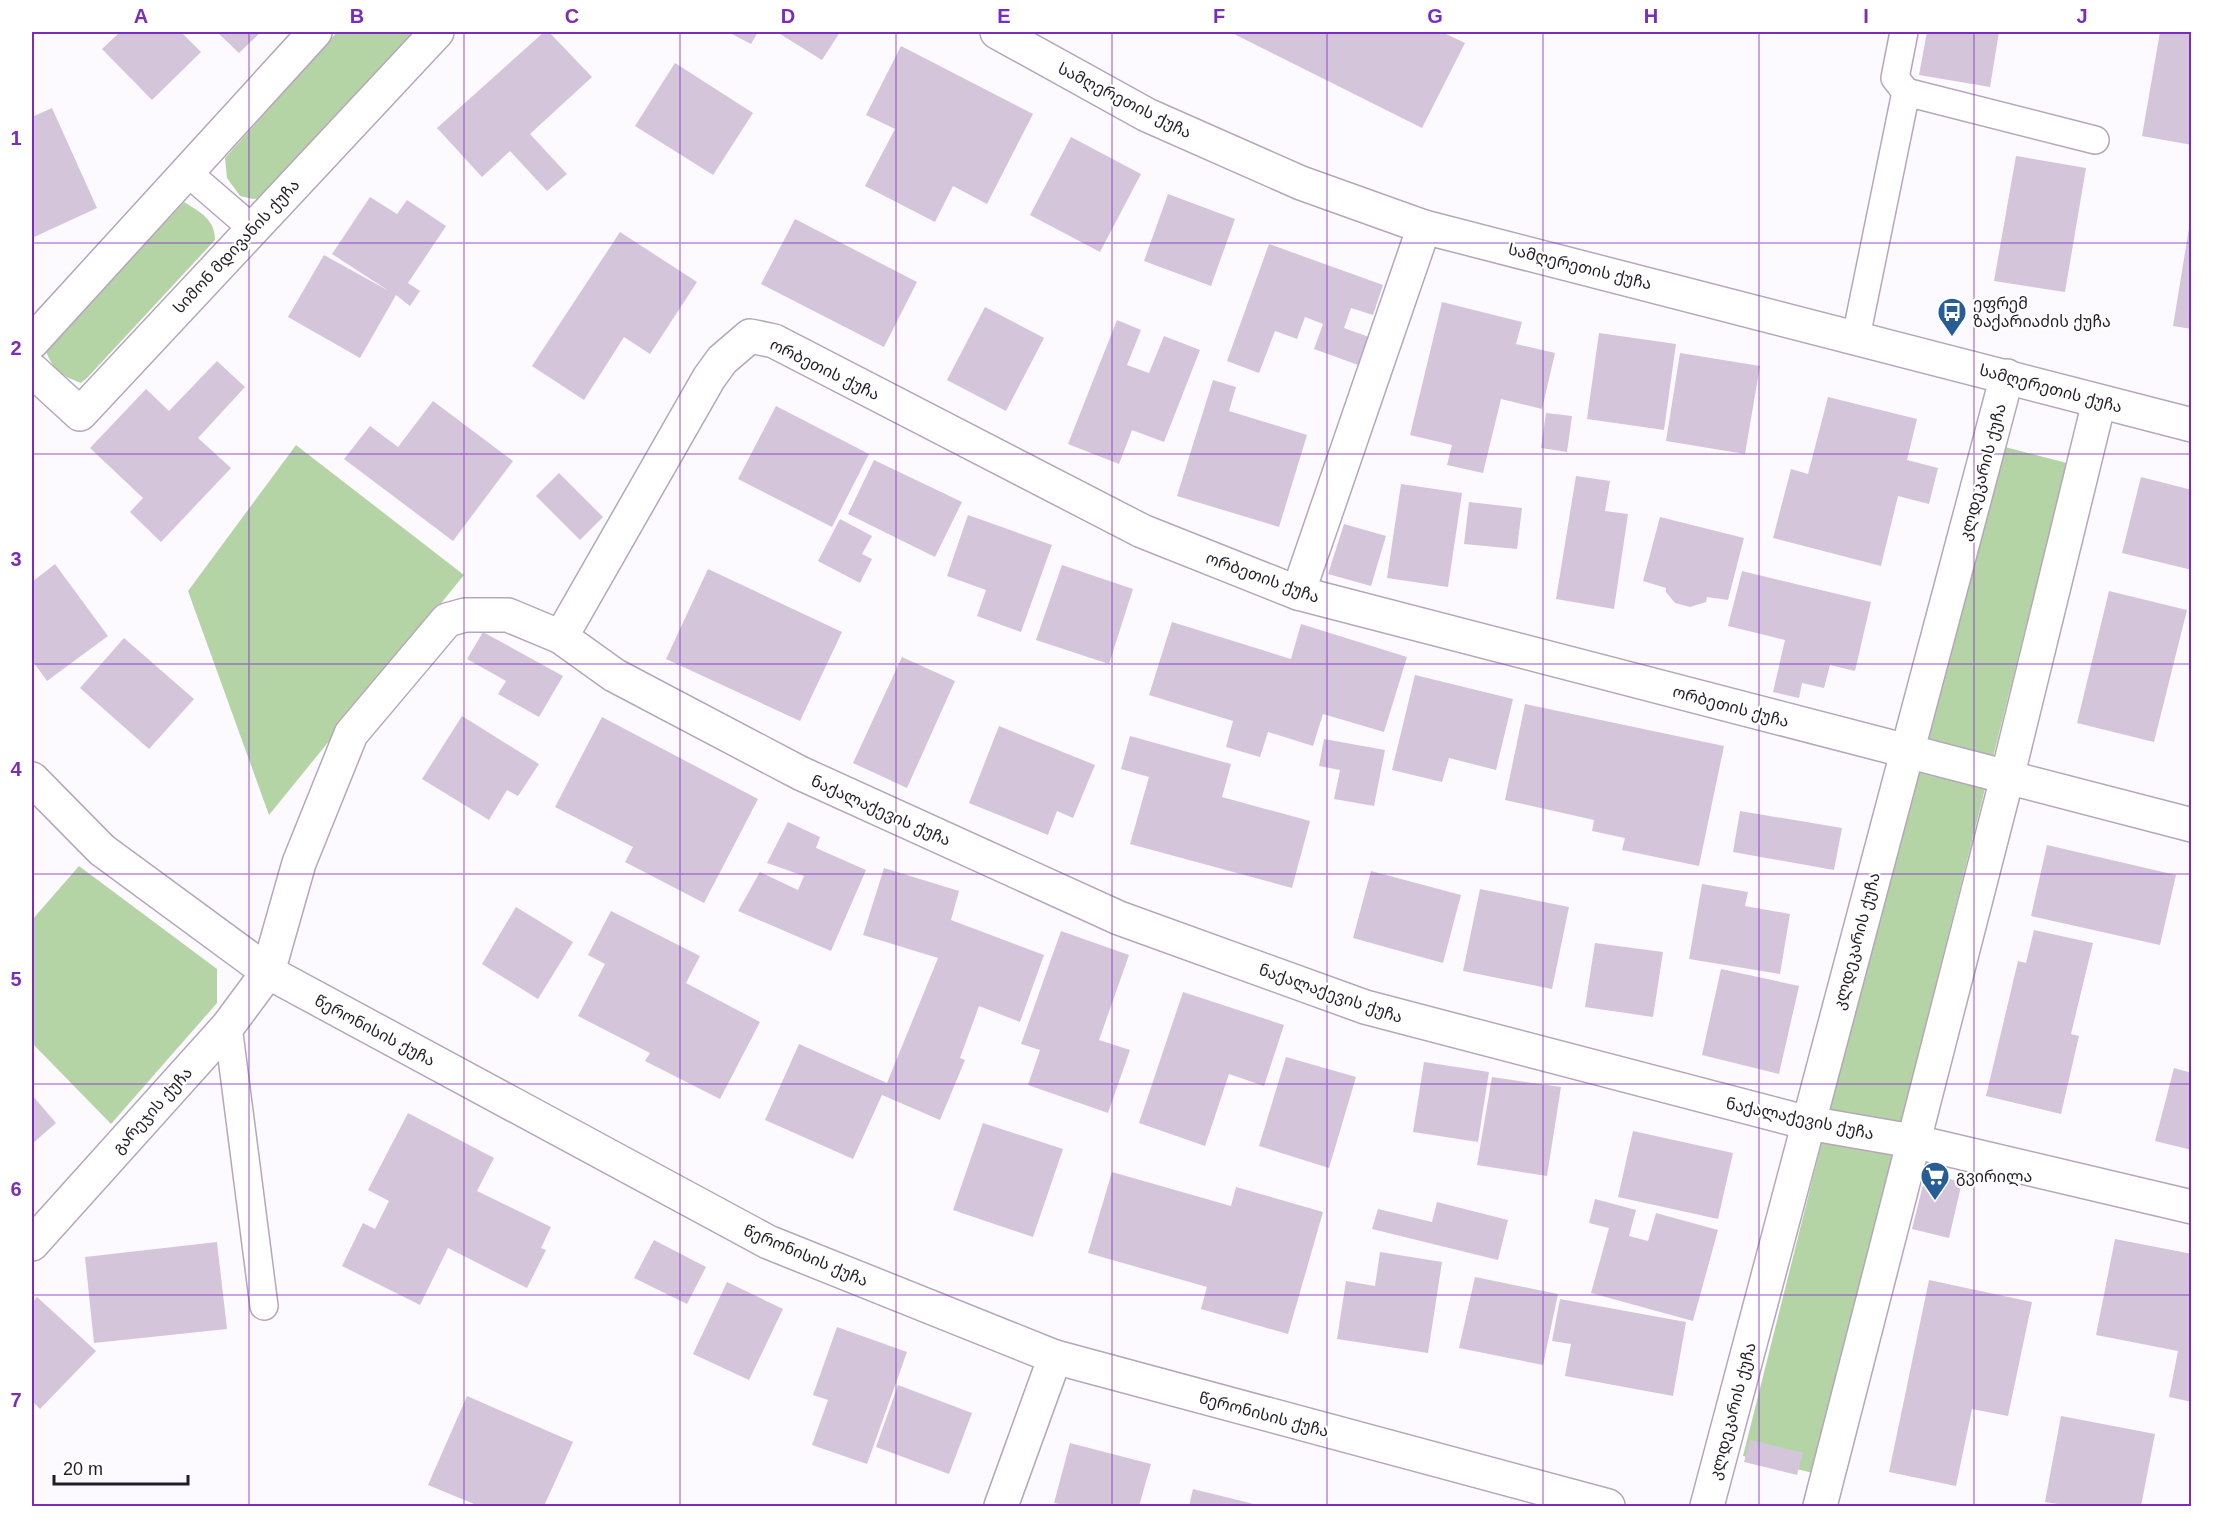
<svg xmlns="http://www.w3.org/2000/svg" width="2223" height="1538" viewBox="0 0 2223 1538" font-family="Arial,'Noto Sans Georgian',sans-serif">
<rect width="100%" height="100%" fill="#fdfaff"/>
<!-- green -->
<g fill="#b5d4a6">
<polygon points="337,32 419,32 267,198 253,199 240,196 227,178 225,158"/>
<path d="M 184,202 C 200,212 215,219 215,240 L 87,378 L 81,383 C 58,374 54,371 45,349 Z"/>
<polygon points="296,445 464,575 269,815 188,591"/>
<polygon points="1997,445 2067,463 1813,1473 1743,1456"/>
<polygon points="79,866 217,969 217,1003 111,1124 32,1043 32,920"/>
</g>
<!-- building -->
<g fill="#d5c5db">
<polygon points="120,32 181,32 201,52 152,100 102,49"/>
<polygon points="217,32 261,32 239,53"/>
<polygon points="544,32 549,32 592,77 530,134 567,174 547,191 510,151 482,177 437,128"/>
<polygon points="728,32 758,32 751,44"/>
<polygon points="781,32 840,32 822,60 780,34"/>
<polygon points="1230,32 1442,32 1465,43 1422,128"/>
<polygon points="1927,32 1999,32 1990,87 1919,75"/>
<polygon points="2160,32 2192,32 2192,145 2142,136"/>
<polygon points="901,46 1033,114 987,204 953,186 935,222 865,186 895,129 866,115"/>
<polygon points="675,63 753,113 713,175 635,126"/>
<polygon points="52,108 97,208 32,238 32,117"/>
<polygon points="1071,137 1141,174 1100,252 1030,215"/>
<polygon points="2016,156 2086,168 2065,292 1994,281"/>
<polygon points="1168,194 1235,219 1211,286 1144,261"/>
<polygon points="370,197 397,214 407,200 446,226 408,283 420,291 410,306 396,295 360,358 288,317 324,255 389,291 332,254"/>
<polygon points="795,219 917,282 884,347 761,284"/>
<polygon points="2190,222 2192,222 2192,329 2173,326"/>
<polygon points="620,232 697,282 650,354 624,337 584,400 532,366"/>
<polygon points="1269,244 1383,285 1373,315 1351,308 1344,328 1369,337 1358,365 1314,349 1323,324 1305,317 1297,339 1275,331 1259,373 1227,361"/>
<polygon points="1442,302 1522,322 1516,344 1555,353 1542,409 1501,399 1483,473 1447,465 1452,445 1410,435"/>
<polygon points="985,307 1044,338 1006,411 947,380"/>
<polygon points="1117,320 1141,330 1127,365 1149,373 1164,336 1200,350 1164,442 1132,430 1119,464 1068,444"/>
<polygon points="1599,333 1676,344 1664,430 1587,419"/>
<polygon points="1680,353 1760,366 1745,454 1666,441"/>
<polygon points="217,361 245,387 198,438 231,468 161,542 130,512 143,498 90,448 146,389 169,411"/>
<polygon points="1213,380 1236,387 1229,411 1307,435 1279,527 1177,496"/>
<polygon points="1828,397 1917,419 1907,460 1938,468 1929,504 1898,496 1881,566 1773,538 1791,469 1808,474"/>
<polygon points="433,401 513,461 453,541 344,459 370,426 398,447"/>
<polygon points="776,406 869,454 832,527 738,479"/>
<polygon points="1546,413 1572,416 1567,452 1541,448"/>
<polygon points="874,460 962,502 935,557 848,514"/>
<polygon points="559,473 603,517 580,540 536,496"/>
<polygon points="1576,476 1610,481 1605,511 1628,514 1614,609 1556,599"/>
<polygon points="2141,477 2192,490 2192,570 2122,553"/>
<polygon points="1401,484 1462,493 1448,587 1387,578"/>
<polygon points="1469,502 1522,508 1517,549 1464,544"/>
<polygon points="968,515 1052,545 1021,632 977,616 986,590 947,576"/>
<polygon points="1660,517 1744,538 1728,600 1707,597 1706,602 1690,607 1675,603 1666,592 1666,588 1643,581"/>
<polygon points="840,519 872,536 862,554 872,559 860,583 818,561"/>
<polygon points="1344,524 1386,536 1371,586 1328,574"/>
<polygon points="55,564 108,636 47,681 32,660 32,582"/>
<polygon points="1062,565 1133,589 1109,664 1036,640"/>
<polygon points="708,569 842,632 800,721 666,659"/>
<polygon points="1742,571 1871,602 1855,671 1830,665 1824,688 1802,683 1799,698 1773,692 1785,640 1728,626"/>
<polygon points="2109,591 2187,610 2154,742 2077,723"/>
<polygon points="1172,622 1291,659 1301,624 1407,657 1384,732 1323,714 1313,746 1268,732 1260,757 1226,747 1233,721 1149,695"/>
<polygon points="483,632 563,676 539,717 498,694 506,681 467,659"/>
<polygon points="124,638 194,699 149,749 80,688"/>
<polygon points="902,657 955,681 907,788 853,763"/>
<polygon points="1415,675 1513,699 1496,770 1449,758 1442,782 1392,770"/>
<polygon points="1525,704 1724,746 1699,866 1622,850 1625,838 1592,831 1594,820 1505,800"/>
<polygon points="462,716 539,764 518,796 507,790 489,820 422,779"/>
<polygon points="602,717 758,799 704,903 625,862 633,847 555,807"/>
<polygon points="999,726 1095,765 1073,818 1057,811 1048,835 969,803"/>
<polygon points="1130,736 1231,764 1222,797 1310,821 1292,888 1130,844 1149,777 1121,769"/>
<polygon points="1324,739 1385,750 1374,806 1334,799 1340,770 1319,766"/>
<polygon points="1740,811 1842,828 1834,870 1733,852"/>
<polygon points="788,822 820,837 816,848 866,870 831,951 738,911 760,872 798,890 804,876 767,863"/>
<polygon points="2047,845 2176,875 2160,945 2031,916"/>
<polygon points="884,868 959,891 951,920 1044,955 1020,1022 979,1006 960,1058 965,1060 940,1120 882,1095 853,1159 765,1120 799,1044 887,1083 938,958 863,935"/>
<polygon points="1371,871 1461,895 1443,963 1353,938"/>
<polygon points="1702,884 1748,892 1745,906 1790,914 1780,974 1689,959"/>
<polygon points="1480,889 1569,907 1552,989 1463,971"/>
<polygon points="516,907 573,942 538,999 482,964"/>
<polygon points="611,911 700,956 686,983 760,1022 720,1099 645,1061 650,1053 578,1016 605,964 588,955"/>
<polygon points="2034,930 2093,943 2071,1034 2079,1036 2061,1114 1986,1096 2018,961 2026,963"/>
<polygon points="1061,931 1129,955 1099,1040 1130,1050 1108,1113 1028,1085 1040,1050 1021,1044"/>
<polygon points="1595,943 1663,952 1653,1017 1585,1007"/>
<polygon points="1721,969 1799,986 1779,1074 1702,1055"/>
<polygon points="1183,992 1284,1025 1264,1086 1229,1074 1205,1146 1139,1123"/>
<polygon points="1286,1057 1356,1077 1329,1168 1259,1146"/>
<polygon points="1424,1062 1489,1072 1478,1142 1413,1132"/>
<polygon points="2174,1068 2192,1073 2192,1150 2155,1141"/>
<polygon points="1492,1077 1561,1087 1547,1176 1477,1165"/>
<polygon points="32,1095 56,1123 32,1144"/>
<polygon points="408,1113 494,1158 477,1191 551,1227 541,1248 546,1250 527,1288 448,1248 420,1305 342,1266 363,1223 375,1229 389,1201 368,1190"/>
<polygon points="983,1123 1063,1149 1033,1237 953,1210"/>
<polygon points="1633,1131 1733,1153 1718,1219 1618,1197"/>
<polygon points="1112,1172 1231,1206 1236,1187 1323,1212 1288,1334 1201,1309 1207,1287 1088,1253"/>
<polygon points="1926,1173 1962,1182 1949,1238 1912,1229"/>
<polygon points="1595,1199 1636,1210 1629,1236 1648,1241 1656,1213 1718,1230 1693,1321 1591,1293 1609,1228 1589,1223"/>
<polygon points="1437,1202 1508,1220 1498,1260 1372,1229 1378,1209 1432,1222"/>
<polygon points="2115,1239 2192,1254 2192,1402 2169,1397 2178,1351 2096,1335"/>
<polygon points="654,1240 706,1267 687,1304 634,1278"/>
<polygon points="217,1242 227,1329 94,1343 85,1257"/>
<polygon points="1380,1252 1442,1262 1428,1353 1337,1339 1346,1281 1375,1286"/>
<polygon points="1475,1277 1558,1294 1543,1365 1459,1348"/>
<polygon points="1929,1280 2032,1302 2008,1416 1972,1409 1956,1486 1889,1472"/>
<polygon points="727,1282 783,1309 749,1380 693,1354"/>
<polygon points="37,1297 96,1351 40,1409 32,1401 32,1303"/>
<polygon points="1560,1299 1686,1322 1673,1396 1565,1376 1571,1344 1552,1341"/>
<polygon points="837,1327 907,1352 867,1464 812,1445 828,1400 813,1395"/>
<polygon points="898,1385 972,1413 949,1474 876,1447"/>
<polygon points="467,1396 573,1442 544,1506 479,1506 428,1485"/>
<polygon points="2061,1416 2155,1434 2141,1506 2070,1506 2045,1502"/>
<polygon points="1750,1440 1803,1453 1797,1475 1744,1462"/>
<polygon points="1070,1443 1151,1464 1139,1506 1068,1506 1054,1503"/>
<polygon points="1193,1489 1262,1506 1189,1506"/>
</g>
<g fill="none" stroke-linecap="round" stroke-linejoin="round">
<!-- service casing -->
<g stroke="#b6a6bc" stroke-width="30">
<g id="service">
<polyline points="1904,32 1895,78 1906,92"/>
<polyline points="187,172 253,229"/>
<polyline points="1856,337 1906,92 2095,140"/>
<polyline points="228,1026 264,1306"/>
</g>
</g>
<!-- minor casing -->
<g stroke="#b6a6bc" stroke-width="36">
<g id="minor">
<polyline points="997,32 1147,115 1301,183 1424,227 2192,425"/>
<polyline points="32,342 315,32"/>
<polyline points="32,370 80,414 437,32"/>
<polyline points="1298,593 1424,227"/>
<polyline points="561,637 709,378 722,360 750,336 774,341 1142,531 1298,593 2192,825"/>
<polyline points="32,1244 228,1026 268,972 299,863 351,734 447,620 465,615 508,615 561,637 614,675 800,773 1119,918 1365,1007 1808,1123 1912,1141 2192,1207"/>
<polyline points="1001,1506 1055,1357"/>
<polyline points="1707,1506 2007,376"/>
<polyline points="1820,1506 2007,778 2099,402"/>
</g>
</g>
<!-- tertiary casing -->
<g stroke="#b6a6bc" stroke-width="36">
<polyline id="tertiary" points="32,779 102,850 268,972 768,1242 1055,1357 1608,1506"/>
</g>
<!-- service -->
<use href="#service" stroke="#fff" stroke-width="27"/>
<!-- minor -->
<use href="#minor" stroke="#fff" stroke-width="33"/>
<!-- tertiary -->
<use href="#tertiary" stroke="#fff" stroke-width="33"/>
</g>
<!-- grid -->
<path fill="none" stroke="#7b2cbf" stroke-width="1.5" stroke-opacity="0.55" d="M 249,32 L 249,1506M 464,32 L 464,1506M 680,32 L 680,1506M 896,32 L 896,1506M 1112,32 L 1112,1506M 1327,32 L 1327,1506M 1543,32 L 1543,1506M 1759,32 L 1759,1506M 1974,32 L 1974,1506M 32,243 L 2192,243M 32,454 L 2192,454M 32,664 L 2192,664M 32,874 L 2192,874M 32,1084 L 2192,1084M 32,1295 L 2192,1295"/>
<!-- icons -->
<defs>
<g id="bus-pin" transform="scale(1.5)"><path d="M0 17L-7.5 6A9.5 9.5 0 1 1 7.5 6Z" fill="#265d95" stroke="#fff"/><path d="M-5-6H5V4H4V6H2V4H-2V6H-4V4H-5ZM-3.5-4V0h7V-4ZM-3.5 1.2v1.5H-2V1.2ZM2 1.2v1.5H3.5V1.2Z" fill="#fff"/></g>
<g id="supermarket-pin" transform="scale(1.5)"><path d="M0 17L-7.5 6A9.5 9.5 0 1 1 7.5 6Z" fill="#265d95" stroke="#fff"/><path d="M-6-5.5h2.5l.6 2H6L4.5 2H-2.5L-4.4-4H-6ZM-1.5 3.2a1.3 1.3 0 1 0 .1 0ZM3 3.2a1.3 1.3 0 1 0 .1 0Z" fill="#fff"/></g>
</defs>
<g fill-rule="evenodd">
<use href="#bus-pin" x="1952" y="312"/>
<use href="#supermarket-pin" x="1935" y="1176"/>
</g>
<g text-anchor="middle" stroke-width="4.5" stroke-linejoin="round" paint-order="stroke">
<!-- street labels -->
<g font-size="16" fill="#231d26" stroke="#fff">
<text transform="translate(1125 100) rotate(27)" y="6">სამღერეთის ქუჩა</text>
<text transform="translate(236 246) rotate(-47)" y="6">სიმონ მდივანის ქუჩა</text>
<text transform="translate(1580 266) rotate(14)" y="6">სამღერეთის ქუჩა</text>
<text transform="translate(825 369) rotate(26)" y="6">ორბეთის ქუჩა</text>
<text transform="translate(2051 388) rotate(15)" y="6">სამღერეთის ქუჩა</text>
<text transform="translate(1982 472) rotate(-75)" y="6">კლდეკარის ქუჩა</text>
<text transform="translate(1263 577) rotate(20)" y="6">ორბეთის ქუჩა</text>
<text transform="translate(1731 706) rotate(15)" y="6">ორბეთის ქუჩა</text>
<text transform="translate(881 810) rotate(24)" y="6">ნაქალაქევის ქუჩა</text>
<text transform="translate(1856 941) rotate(-75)" y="6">კლდეკარის ქუჩა</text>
<text transform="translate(1331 993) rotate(19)" y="6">ნაქალაქევის ქუჩა</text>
<text transform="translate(375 1030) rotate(28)" y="6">წერონისის ქუჩა</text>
<text transform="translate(152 1110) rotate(-48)" y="6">გარეჯის ქუჩა</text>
<text transform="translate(1800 1118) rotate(12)" y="6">ნაქალაქევის ქუჩა</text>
<text transform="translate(806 1255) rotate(23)" y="6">წერონისის ქუჩა</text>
<text transform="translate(1732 1411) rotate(-75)" y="6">კლდეკარის ქუჩა</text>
<text transform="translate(1264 1414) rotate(15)" y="6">წერონისის ქუჩა</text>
</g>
<!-- poi labels -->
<g font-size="16" fill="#231d26" stroke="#fff" text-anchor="start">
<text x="1973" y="309">ეფრემ<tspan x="1973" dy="18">ზაქარიაძის ქუჩა</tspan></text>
<text x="1956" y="1182">გვირილა</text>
</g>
</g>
<!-- border -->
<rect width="2223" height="1538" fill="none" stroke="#ffffff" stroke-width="66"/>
<!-- scale -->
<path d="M54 1475v9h134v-9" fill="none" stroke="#231d26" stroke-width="3"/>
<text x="63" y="1475" font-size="18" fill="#231d26" stroke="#ffffff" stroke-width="4.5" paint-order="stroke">20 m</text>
<rect x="33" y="33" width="2157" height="1472" fill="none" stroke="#7b2cbf" stroke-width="2"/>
<g font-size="20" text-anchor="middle" font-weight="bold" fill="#7b2cbf">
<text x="141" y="23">A</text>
<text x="357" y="23">B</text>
<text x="572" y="23">C</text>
<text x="788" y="23">D</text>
<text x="1004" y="23">E</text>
<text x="1219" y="23">F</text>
<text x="1435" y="23">G</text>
<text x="1651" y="23">H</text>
<text x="1866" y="23">I</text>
<text x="2082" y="23">J</text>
<text x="16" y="145">1</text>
<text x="16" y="355">2</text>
<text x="16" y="566">3</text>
<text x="16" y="776">4</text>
<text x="16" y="986">5</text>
<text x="16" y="1196">6</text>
<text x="16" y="1407">7</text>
</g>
</svg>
